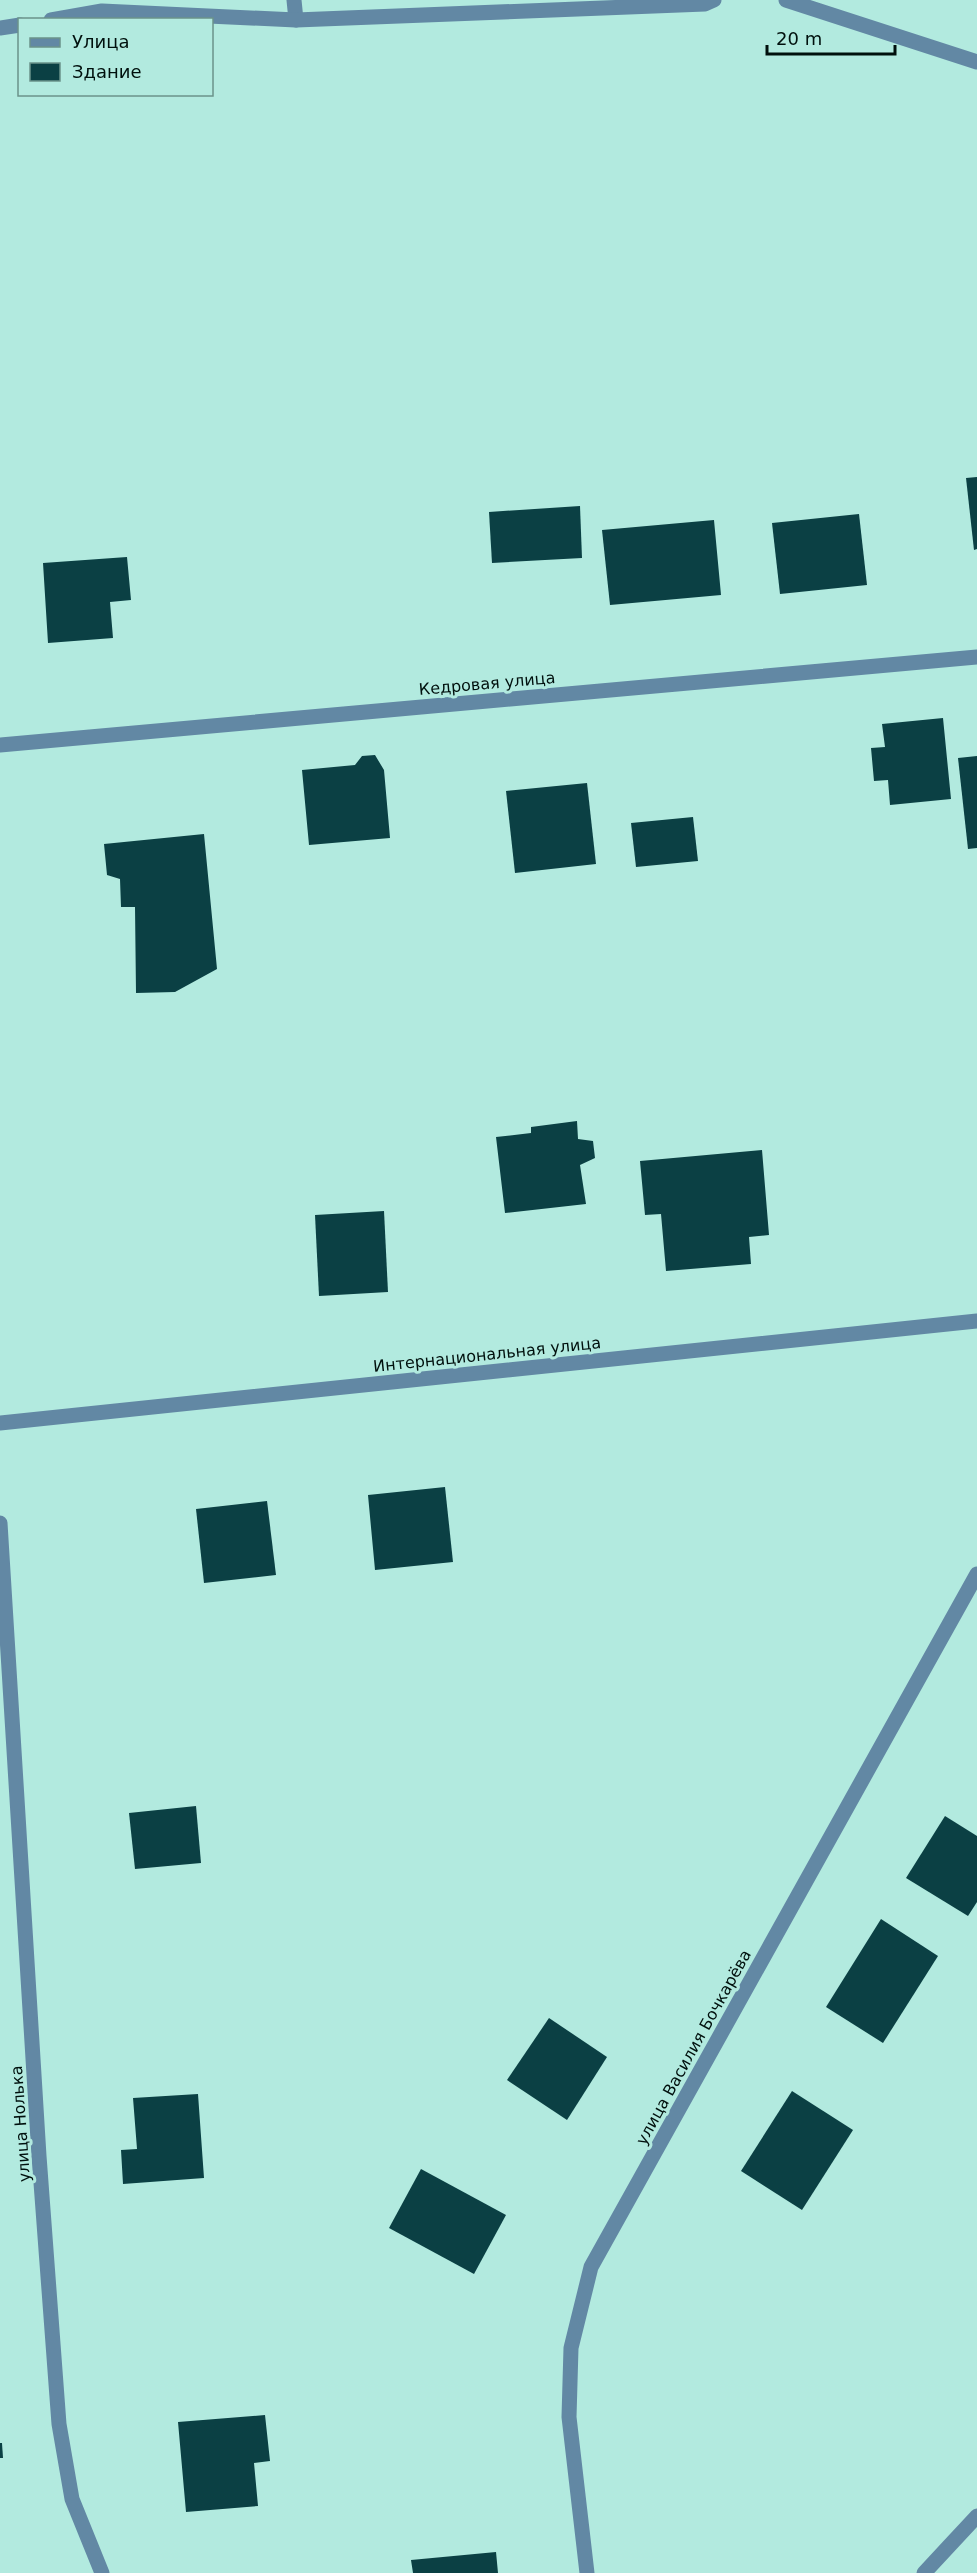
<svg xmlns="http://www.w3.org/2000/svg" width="977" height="2573" viewBox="0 0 977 2573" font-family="'DejaVu Sans',sans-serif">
<rect width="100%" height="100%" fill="#b2eadf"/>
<!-- building -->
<g fill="#0b4044">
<polygon points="977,477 977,549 974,550 966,478"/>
<polygon points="580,506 582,558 492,563 489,512"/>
<polygon points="859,514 867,585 780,594 772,523"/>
<polygon points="714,520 721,595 610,605 602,530"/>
<polygon points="127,557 131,600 110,602 113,638 48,643 43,563"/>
<polygon points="943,718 951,799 890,805 888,780 874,781 871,748 885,747 882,724"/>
<polygon points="375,755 384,770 390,838 309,845 302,770 355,765 362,756"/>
<polygon points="977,756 977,848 968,849 958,758"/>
<polygon points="587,783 596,864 515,873 506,791"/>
<polygon points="693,817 698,861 636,867 631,823"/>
<polygon points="204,834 217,969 175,992 136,993 135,907 121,907 120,879 107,875 104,844"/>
<polygon points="577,1121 578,1139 593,1141 595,1158 580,1165 586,1204 505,1213 496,1137 531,1133 531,1127"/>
<polygon points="762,1150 769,1235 749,1237 751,1264 666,1271 661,1214 645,1215 640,1161"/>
<polygon points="384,1211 388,1292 319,1296 315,1215"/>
<polygon points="445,1487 453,1562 375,1570 368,1495"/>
<polygon points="267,1501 276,1575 204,1583 196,1509"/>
<polygon points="196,1806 201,1863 135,1869 129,1813"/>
<polygon points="945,1816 977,1836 977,1902 968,1916 906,1878"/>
<polygon points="881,1919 938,1956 883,2043 826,2007"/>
<polygon points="549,2018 607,2057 567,2120 507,2080"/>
<polygon points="792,2091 853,2130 802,2210 741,2171"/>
<polygon points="198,2094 204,2178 123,2184 121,2150 137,2149 133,2098"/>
<polygon points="421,2169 506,2215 474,2274 389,2228"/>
<polygon points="265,2415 270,2461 254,2463 258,2506 186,2512 178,2422"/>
<polygon points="0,2443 2,2443 3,2458 0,2458"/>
<polygon points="496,2552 498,2573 413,2573 411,2560"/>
</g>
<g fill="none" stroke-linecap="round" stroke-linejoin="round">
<!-- service -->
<g stroke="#6288a4" stroke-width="15">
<polyline points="294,0 296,20"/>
<polyline points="786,0 977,62"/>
</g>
<!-- minor -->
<g stroke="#6288a4" stroke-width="15">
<polyline points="51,20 102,11 296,20 705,4 714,0"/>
<polyline points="0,28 20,25"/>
<polyline points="0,745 977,657"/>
<polyline points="0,1423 977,1321"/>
<polyline points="0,1523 39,2156 59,2424 72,2499 102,2573"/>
<polyline points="587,2573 569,2417 571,2348 591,2267 977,1574"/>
<polyline points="924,2573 977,2516"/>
</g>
</g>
<g text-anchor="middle" stroke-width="6" stroke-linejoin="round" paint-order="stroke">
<!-- street labels -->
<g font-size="16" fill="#00100d" stroke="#b2eadf">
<text transform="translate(487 683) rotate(-5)" y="6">Кедровая улица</text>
<text transform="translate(487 1354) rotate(-6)" y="6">Интернациональная улица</text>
<text transform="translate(693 2047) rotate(-61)" y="6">улица Василия Бочкарёва</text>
<text transform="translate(20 2124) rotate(-94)" y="6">улица Нолька</text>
</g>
</g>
<!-- legend -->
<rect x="18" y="18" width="195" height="78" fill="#b2eadf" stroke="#6b938b" stroke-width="1.5"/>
<rect x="30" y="38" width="30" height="9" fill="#6288a4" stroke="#6b938b" stroke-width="1.5"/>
<text x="72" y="48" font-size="18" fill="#00100d">Улица</text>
<rect x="30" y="63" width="30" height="18" fill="#0b4044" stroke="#6b938b" stroke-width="1.5"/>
<text x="72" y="78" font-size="18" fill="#00100d">Здание</text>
<!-- scale -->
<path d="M767 45v9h128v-9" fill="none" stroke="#00100d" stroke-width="3"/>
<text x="776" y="45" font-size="18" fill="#00100d" stroke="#b2eadf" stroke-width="4.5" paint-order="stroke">20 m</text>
</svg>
